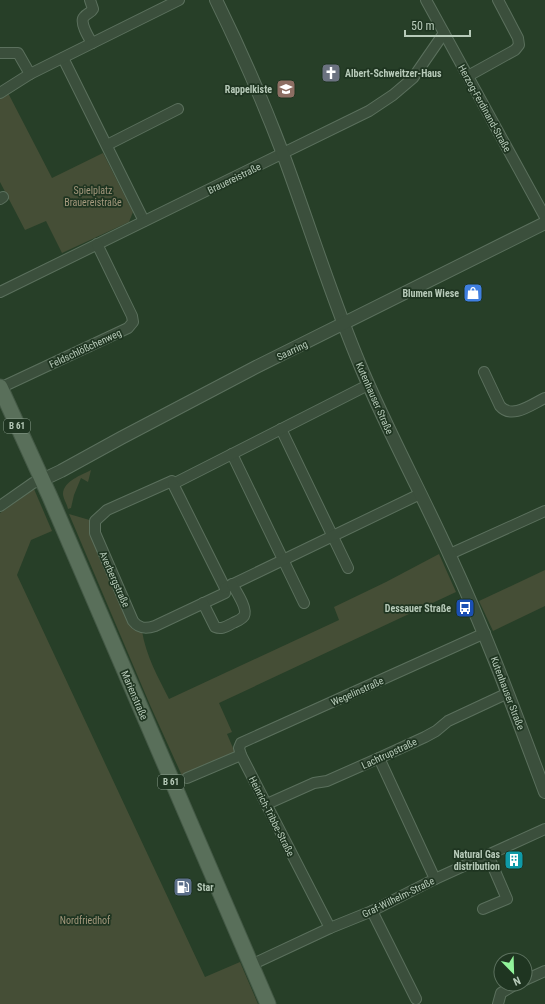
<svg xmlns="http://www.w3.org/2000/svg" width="545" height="1004" viewBox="0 0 545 1004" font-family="'Roboto Condensed',sans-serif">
<rect width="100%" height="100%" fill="#273f28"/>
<!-- green -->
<g fill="#454e36">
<polygon points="7,91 52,178 103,153 133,212 129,222 62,253 46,221 25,230 0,182 0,96"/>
<path d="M 91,470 L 88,482 L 81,478 L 74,495 L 71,508 L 68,509 C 67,504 63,498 63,494 C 63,481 82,475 91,470 Z"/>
<polygon points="34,489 52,531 31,540 17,575 205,977 240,962 258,1004 0,1004 0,513"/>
<path d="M 69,514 L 93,521 L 142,631 C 146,656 158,677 169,699 L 339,620 L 334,607 L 386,582 L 439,554 L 456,592 L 219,703 L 232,732 L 227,734 L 236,755 L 183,778 L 150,705 Z"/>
<polygon points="545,570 545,606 493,631 479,601"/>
</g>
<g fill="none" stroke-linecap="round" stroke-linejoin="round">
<!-- minor casing -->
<g stroke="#5b705d" stroke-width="12">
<g id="minor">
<path d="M 90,0 L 93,9 C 91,13 87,13 84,17 C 79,22 89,38 92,43"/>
<polyline points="426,0 545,217"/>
<polyline points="0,53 18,53 30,74"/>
<polyline points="63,58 144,221"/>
<polyline points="468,76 515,50 519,45 518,38 498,0"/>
<polyline points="0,93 30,74 179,0"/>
<polyline points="107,145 178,109"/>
<polyline points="0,199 3,197"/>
<polyline points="0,292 369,111 393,95 413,78 444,33"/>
<path d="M 484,372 L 500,406 C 512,420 532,404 545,398"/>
<polyline points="0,388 128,328 133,322 132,316 97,244"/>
<polyline points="281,429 348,568"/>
<polyline points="232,454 304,603"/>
<path d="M 173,484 L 172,481 L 107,510 L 95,521 L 95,533 L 133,621 C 139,629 146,629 155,626 L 225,593 L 225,588"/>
<polyline points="173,484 368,385"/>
<polyline points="173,484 225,588"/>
<polyline points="0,506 33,483 42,480"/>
<polyline points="450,554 545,511"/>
<polyline points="225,588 420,494"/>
<path d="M 203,603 L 215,627 C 222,630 227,626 233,623 C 237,621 241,620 244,616 C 248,609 236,591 232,584"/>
<polyline points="241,755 239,748 241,743 485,633"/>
<polyline points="379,758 435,879"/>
<polyline points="187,778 241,755 330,928"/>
<polyline points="267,804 314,783 327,781 379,758 425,737 436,731 448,721 508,693"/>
<polyline points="483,909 507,899 488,855"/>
<polyline points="372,911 416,999"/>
<polyline points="251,965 330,928 372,911 435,879 545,829"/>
<polyline points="525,980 545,971"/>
<polyline points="498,1004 501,993 516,984"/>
</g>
</g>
<!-- tertiary casing -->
<g stroke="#5b705d" stroke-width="14">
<g id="tertiary">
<path d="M 216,0 C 241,51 263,101 283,154 C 309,224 331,296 360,365 C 387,430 421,492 450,556 C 486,633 515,712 545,792"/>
<polyline points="42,480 61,471 121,438 256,367 545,223"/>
</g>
</g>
<!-- primary casing -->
<g stroke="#445946" stroke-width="17">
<polyline id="primary" points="0,387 50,497 268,1004"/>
</g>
<!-- minor -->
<use href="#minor" stroke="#3b4f3c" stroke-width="10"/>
<!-- tertiary -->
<use href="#tertiary" stroke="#3b4f3c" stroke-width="12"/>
<!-- primary -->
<use href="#primary" stroke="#596f5a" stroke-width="15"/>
</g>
<!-- icons -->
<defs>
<g id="church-square" transform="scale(1)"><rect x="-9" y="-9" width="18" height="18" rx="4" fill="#6b7280" stroke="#1f3521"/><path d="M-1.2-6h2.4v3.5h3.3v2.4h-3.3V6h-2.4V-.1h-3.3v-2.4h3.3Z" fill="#fff"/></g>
<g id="school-square" transform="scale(1)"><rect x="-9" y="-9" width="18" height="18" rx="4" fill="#8d6e63" stroke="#1f3521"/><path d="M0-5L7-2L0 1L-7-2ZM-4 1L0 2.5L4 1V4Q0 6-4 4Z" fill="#fff"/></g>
<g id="shop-square" transform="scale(1)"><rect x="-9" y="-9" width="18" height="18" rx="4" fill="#3f7fe0" stroke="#1f3521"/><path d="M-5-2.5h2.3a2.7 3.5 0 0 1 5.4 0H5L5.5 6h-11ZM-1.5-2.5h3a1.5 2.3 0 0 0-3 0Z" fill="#fff"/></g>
<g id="bus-square" transform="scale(1)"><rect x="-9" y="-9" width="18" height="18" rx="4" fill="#1a4fb4" stroke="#1f3521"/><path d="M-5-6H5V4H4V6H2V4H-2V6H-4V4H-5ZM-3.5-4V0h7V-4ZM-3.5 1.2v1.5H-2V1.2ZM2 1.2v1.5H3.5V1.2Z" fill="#fff"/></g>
<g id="building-square" transform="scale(1)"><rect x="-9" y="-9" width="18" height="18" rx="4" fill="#0f9aa8" stroke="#1f3521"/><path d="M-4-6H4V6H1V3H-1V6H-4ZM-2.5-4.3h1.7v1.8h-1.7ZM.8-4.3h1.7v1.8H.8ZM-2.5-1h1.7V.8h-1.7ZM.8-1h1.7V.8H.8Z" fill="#fff"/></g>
<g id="fuel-square" transform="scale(1)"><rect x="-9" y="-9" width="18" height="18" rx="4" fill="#5c6f8a" stroke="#1f3521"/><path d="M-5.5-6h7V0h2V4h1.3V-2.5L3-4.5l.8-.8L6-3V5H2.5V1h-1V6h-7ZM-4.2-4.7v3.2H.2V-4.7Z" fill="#fff"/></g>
</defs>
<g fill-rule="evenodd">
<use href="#church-square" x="331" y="73"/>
<use href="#school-square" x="286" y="89"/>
<use href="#shop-square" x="473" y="293"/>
<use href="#bus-square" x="465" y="608"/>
<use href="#building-square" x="514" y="860"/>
<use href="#fuel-square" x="183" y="887"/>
</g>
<g text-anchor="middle" stroke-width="3.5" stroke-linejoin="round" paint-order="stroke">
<!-- shield labels -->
<g fill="#1f3521" stroke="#899d8b" stroke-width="1">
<rect x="4" y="419" width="26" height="14" rx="3"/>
<rect x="158" y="775" width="26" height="14" rx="3"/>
</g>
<g font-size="9" font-weight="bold" fill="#b7cab9">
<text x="17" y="429">B 61</text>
<text x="171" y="785">B 61</text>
</g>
<!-- poi labels -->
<g font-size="10" font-weight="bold" fill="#b7cab9" stroke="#1f3521" text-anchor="end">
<text x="345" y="77" text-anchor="start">Albert-Schweitzer-Haus</text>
<text x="272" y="93">Rappelkiste</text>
<text x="459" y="297">Blumen Wiese</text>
<text x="451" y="612">Dessauer Straße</text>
<text x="500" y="858">Natural Gas<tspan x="500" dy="12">distribution</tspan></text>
<text x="197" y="891" text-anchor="start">Star</text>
</g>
<!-- street labels -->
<g font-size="10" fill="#b7cab9" stroke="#1f3521">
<text transform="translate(485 108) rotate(61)" y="4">Herzog-Ferdinand-Straße</text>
<text transform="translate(234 178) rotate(-26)" y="4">Brauereistraße</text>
<text transform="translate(85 348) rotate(-25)" y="4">Feldschlößchenweg</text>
<text transform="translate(292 350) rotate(-26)" y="4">Saarring</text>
<text transform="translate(375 398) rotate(66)" y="4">Kutenhauser Straße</text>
<text transform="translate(115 579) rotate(66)" y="4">Averbergstraße</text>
<text transform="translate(357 691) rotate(-24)" y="4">Wegelinstraße</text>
<text transform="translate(508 693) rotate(69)" y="4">Kutenhauser Straße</text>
<text transform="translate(135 695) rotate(67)" y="4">Marienstraße</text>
<text transform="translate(389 753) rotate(-25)" y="4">Lachtrupstraße</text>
<text transform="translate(272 816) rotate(63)" y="4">Heinrich-Tribbe-Straße</text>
<text transform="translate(398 897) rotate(-26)" y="4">Graf-Wilhelm-Straße</text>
</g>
<!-- park labels -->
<g font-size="10" fill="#a4987d" stroke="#1f3521">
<text x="93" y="194">Spielplatz<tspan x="93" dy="12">Brauereistraße</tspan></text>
<text x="85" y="924">Nordfriedhof</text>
</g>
</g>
<!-- north arrow -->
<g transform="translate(513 972) rotate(157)"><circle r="19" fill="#1f3521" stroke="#5c715e"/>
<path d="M0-3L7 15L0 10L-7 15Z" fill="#92f49b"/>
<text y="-6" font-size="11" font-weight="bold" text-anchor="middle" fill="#b7cab9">N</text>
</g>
<!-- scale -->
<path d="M405 30v6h65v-6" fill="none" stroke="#b7cab9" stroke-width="2"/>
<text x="411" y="30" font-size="12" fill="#b7cab9" stroke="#1f3521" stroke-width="3" paint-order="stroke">50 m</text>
</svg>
